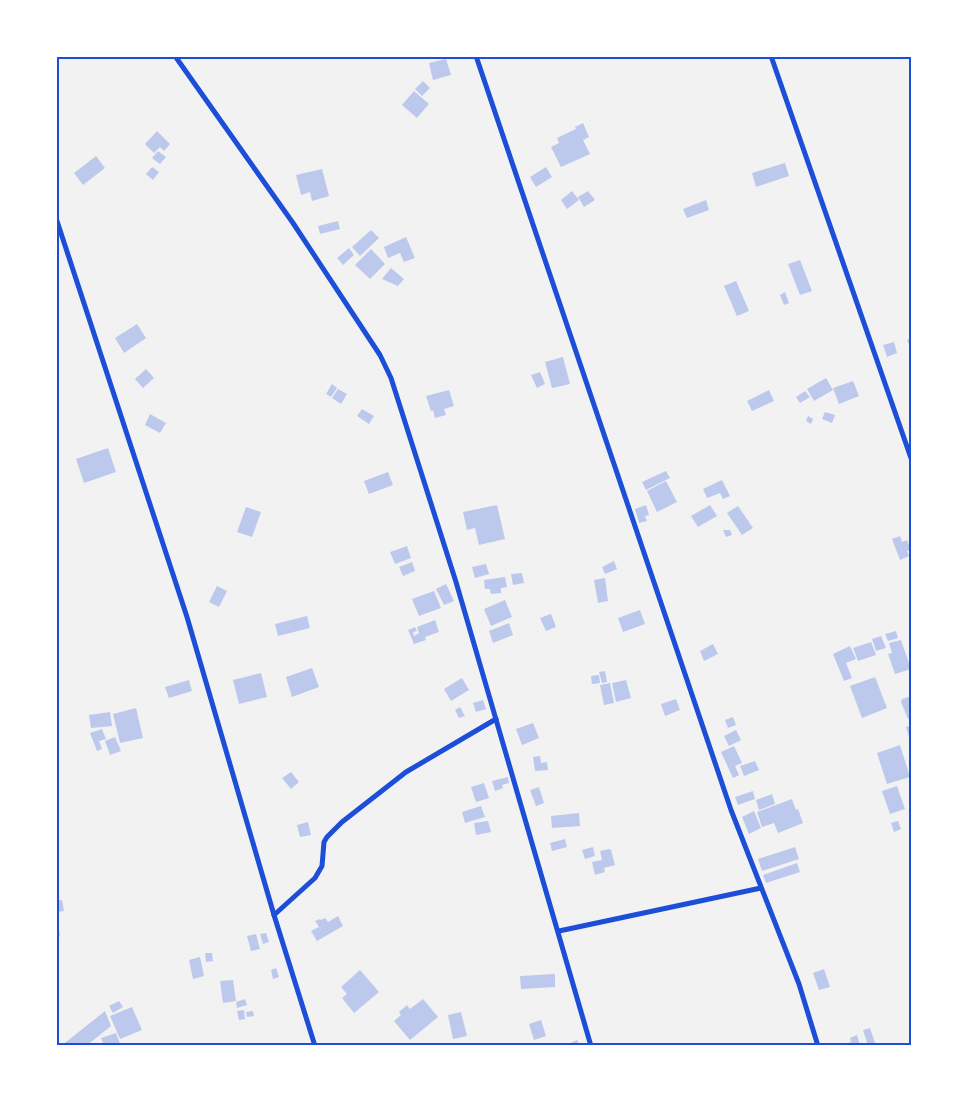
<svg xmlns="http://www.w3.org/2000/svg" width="968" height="1102" viewBox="0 0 968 1102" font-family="Mulish,sans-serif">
<rect width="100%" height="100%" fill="#f2f2f2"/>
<!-- building -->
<g fill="#bdc9ec">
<polygon points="446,59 451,75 433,80 429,63"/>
<polygon points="423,81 430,88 422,96 415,89"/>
<polygon points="414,91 429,104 417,118 402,105"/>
<polygon points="583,123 589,137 583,140 590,154 561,167 551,147 559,143 557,138 576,129 575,127"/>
<polygon points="157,131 170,144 164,151 160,147 154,153 145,144"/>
<polygon points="158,151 166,157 160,164 152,158"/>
<polygon points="96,156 105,168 83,185 74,173"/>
<polygon points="785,163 789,176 756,187 752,173"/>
<polygon points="152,167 159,172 153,180 146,174"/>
<polygon points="546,167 552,177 536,187 530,177"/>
<polygon points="322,169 329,196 312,201 310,192 301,195 296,175"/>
<polygon points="572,191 579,200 567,209 561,200"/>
<polygon points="588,191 595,200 584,207 578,197"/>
<polygon points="706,200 709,210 687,218 683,209"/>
<polygon points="338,221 340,229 320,234 318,226"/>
<polygon points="371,230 379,238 360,256 352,247"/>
<polygon points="406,237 415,258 404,262 400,253 388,258 384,247"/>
<polygon points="349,248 354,255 343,265 337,258"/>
<polygon points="371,249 385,264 370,279 355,265"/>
<polygon points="800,260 812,291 800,295 788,264"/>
<polygon points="391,268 404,279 398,286 382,279"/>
<polygon points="736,281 749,311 737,316 724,286"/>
<polygon points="785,292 789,303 784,305 780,295"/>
<polygon points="137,324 146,338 124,353 115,338"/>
<polygon points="912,338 912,351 907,340"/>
<polygon points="894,342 897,353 887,357 883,345"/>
<polygon points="563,357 570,384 552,388 545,362"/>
<polygon points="146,369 154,378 143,388 135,379"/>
<polygon points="540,372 545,384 537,388 531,375"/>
<polygon points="826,378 833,390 814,401 807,389"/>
<polygon points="853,381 859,396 839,404 833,388"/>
<polygon points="332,384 337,388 331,397 326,394"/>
<polygon points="338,389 347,394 341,404 332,398"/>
<polygon points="449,390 454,406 444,409 446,415 435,418 433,410 431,411 426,396"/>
<polygon points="769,390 774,401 752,411 747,401"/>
<polygon points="805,391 810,397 800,403 796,397"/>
<polygon points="362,409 374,416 369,424 357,416"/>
<polygon points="825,412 835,415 832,423 822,419"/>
<polygon points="150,414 166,423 160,433 145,425"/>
<polygon points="808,416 813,419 811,424 806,421"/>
<polygon points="108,448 116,472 84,483 76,459"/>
<polygon points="666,471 670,478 646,490 642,482"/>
<polygon points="388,472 393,485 369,494 364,481"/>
<polygon points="722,480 730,496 723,499 720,493 707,498 703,489"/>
<polygon points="666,481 677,502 657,512 647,491"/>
<polygon points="497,505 505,539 479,545 475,528 467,530 463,512"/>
<polygon points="646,505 649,515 645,516 647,521 639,523 635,509"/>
<polygon points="710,505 717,516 698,527 691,516"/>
<polygon points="738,506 753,528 742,535 727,513"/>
<polygon points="246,507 261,512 252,537 237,532"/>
<polygon points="723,530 730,530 732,535 726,537"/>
<polygon points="900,536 902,542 907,540 911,550 907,551 909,556 900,560 892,539"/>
<polygon points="407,546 411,558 395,564 390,552"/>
<polygon points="614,561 617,569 605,574 602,567"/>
<polygon points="412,562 415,571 403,576 399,567"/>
<polygon points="486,564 489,574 475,578 472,567"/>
<polygon points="522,573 524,583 513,585 511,574"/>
<polygon points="505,577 507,587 501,588 501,593 491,594 490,589 485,589 484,580"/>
<polygon points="605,578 608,601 598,603 594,580"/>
<polygon points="446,584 454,601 444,605 436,589"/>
<polygon points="217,586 227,591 219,607 209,602"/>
<polygon points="434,591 441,608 419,616 412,599"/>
<polygon points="505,600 512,617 491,626 484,609"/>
<polygon points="640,610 645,624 623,632 618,618"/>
<polygon points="551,614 556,627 546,631 540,618"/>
<polygon points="307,616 310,628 278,636 275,624"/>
<polygon points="435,620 439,632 425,637 426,640 414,644 408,630 415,627 417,631 413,632 414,636 419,633 417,627"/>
<polygon points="509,623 513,635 493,643 489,631"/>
<polygon points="896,631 898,638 888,641 885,634"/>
<polygon points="881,636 886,648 876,651 872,639"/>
<polygon points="901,640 911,669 895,674 888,654 892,653 889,643"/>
<polygon points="871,642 876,655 858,661 853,648"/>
<polygon points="713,644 718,654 704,661 700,651"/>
<polygon points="850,646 856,659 846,663 852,678 844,681 833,654"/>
<polygon points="312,668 319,687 292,697 286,677"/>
<polygon points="605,671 607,682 602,683 599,672"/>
<polygon points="261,673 267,697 239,704 233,680"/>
<polygon points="599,675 600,683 592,684 591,676"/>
<polygon points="875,677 887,708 862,718 850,686"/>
<polygon points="462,678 469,690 451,701 444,689"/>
<polygon points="189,680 192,691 169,698 165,687"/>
<polygon points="626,680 631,698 616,702 612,683"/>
<polygon points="610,683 614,703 604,705 600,685"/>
<polygon points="909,697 912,707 912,718 908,719 901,702 902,699"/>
<polygon points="676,699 680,710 665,716 661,704"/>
<polygon points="483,700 486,709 476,712 473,703"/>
<polygon points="460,707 465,716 459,718 455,710"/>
<polygon points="136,708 143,738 120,743 113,714"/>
<polygon points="110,712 112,726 91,728 89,715"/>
<polygon points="733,717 736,725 728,728 725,720"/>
<polygon points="533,723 539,738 522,745 516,729"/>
<polygon points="912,725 912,739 910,740 906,727"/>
<polygon points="102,729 106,739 99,741 102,749 97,751 90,733"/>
<polygon points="736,730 741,740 729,746 724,736"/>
<polygon points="115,737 121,751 110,755 105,741"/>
<polygon points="900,745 910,777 887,784 877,753"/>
<polygon points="734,746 742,763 735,766 739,775 733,778 721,752"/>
<polygon points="540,756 541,763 547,762 548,770 535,771 533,757"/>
<polygon points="755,761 759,770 744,776 740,766"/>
<polygon points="291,772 299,782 291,789 282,778"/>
<polygon points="508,777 509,783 502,785 503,788 495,791 492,781"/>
<polygon points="484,783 489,798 476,802 471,787"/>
<polygon points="897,786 905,809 890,814 882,791"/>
<polygon points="539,787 544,803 536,806 530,790"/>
<polygon points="753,791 755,799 738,805 735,797"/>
<polygon points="772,794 775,804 759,810 756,800"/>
<polygon points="792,799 796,810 798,809 803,823 778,833 774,823 762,827 757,812"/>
<polygon points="481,806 485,817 465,823 462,812"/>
<polygon points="754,811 761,828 749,834 742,817"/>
<polygon points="579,813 580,826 552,828 551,816"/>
<polygon points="488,821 491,832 476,835 474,823"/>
<polygon points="898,821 901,829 894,832 891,823"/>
<polygon points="308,822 311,835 300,837 297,825"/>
<polygon points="565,839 567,847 552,851 550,843"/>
<polygon points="593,847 595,856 585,859 582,850"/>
<polygon points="795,847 799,859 762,871 758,859"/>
<polygon points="609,849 611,850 615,865 604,868 605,872 595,875 592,862 602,860 600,851"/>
<polygon points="797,863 800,872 766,883 763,875"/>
<polygon points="62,900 64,911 56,912 56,901"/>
<polygon points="338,916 343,926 317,941 311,931 319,927 315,921 320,919 321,920 325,918 328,922"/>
<polygon points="56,919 57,919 60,936 56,937"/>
<polygon points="266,933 269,942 263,944 260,934"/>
<polygon points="256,934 260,949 251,951 247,936"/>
<polygon points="205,953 212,953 213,961 206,962"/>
<polygon points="200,957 204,976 193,979 189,960"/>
<polygon points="276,968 279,977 273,979 271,970"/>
<polygon points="824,969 830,987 819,990 813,973"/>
<polygon points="360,970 379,992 354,1013 342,998 347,994 341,987"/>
<polygon points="555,974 555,987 521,989 520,976"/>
<polygon points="233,980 236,1001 223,1003 220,981"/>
<polygon points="245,999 247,1005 237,1008 236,1002"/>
<polygon points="423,999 438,1017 410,1040 394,1021 401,1015 399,1012 407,1005 410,1009"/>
<polygon points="119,1001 123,1007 113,1013 109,1006"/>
<polygon points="132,1007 142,1030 120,1039 110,1016"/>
<polygon points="244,1010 245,1019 239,1020 237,1011"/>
<polygon points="105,1011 111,1026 86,1046 61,1046"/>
<polygon points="253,1011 254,1016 247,1017 246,1012"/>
<polygon points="461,1012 467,1036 453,1039 448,1015"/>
<polygon points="541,1020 546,1036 534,1040 529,1024"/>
<polygon points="870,1028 876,1046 868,1046 863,1030"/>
<polygon points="116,1033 121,1046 104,1046 101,1038"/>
<polygon points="857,1035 860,1046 840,1046 851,1042 850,1038"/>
<polygon points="577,1040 580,1046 565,1046"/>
</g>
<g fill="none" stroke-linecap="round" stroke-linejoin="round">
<!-- minor -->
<g stroke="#1d4ed8" stroke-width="5">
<polyline points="175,56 293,223 380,355 391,378 456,582 591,1046"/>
<polyline points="476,56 731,810 799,984 818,1046"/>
<polyline points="771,56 912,461"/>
<polyline points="56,218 187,617 274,915 315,1046"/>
<polyline points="274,915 315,878 322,866 324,842 327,837 342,822 406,772 496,719"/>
<polyline points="559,931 761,888"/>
</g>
</g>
<!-- border -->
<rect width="968" height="1102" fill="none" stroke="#ffffff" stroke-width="115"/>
<rect x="58" y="58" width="852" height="986" fill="none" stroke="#1d4ed8" stroke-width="2"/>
</svg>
